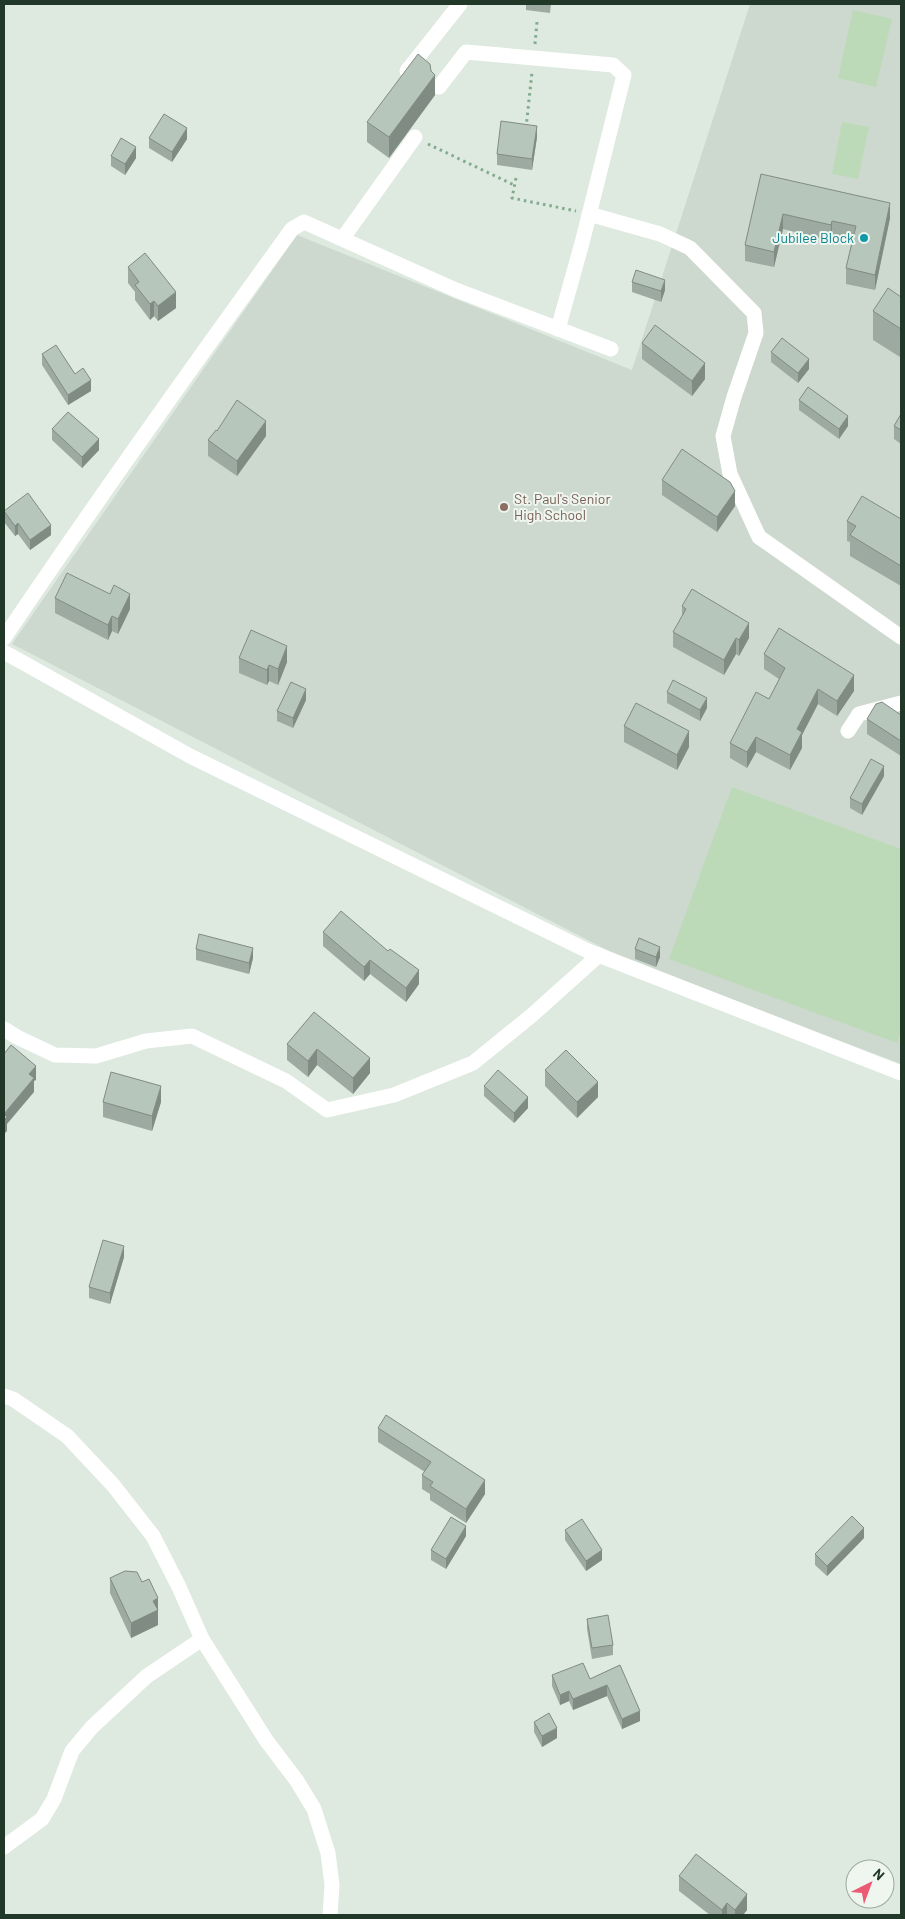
<svg xmlns="http://www.w3.org/2000/svg" width="905" height="1919" viewBox="0 0 905 1919" font-family="Barlow,sans-serif">
<rect width="100%" height="100%" fill="#dee9e0"/>
<!-- built -->
<polygon fill="#cdd9ce" points="750,4 901,4 901,1064 621,957 12,644 297,235 632,370"/>
<!-- green -->
<g fill="#bddab8">
<polygon points="853,10 892,19 876,87 838,78"/>
<polygon points="842,122 869,127 858,179 832,174"/>
<polygon points="732,787 901,849 901,1031 897,1043 669,959"/>
</g>
<g fill="none" stroke-linecap="round" stroke-linejoin="round">
<!-- path -->
<g stroke="#80ab8c" stroke-width="3" stroke-dasharray="2.5 4" stroke-linecap="butt">
<polyline points="535,44 537,22"/>
<polyline points="526,128 532,72"/>
<polyline points="428,144 514,185"/>
<polyline points="516,178 512,198 576,211"/>
</g>
<!-- minor -->
<g stroke="#fff" stroke-width="15">
<polyline points="407,71 460,4"/>
<polyline points="439,87 466,52 613,65 624,75 582,243 558,329"/>
<polyline points="589,214 660,234 690,248 754,313 756,333 734,397 723,436 730,474 759,537 901,637"/>
<polyline points="343,238 415,137"/>
<path d="M 4,638 C 97,500 194,364 292,229 L 304,222 L 456,290 L 611,349"/>
<polyline points="4,652 190,756 588,951 901,1073"/>
<polyline points="848,731 859,714 901,703"/>
<polyline points="4,1029 17,1037 55,1055 96,1056 146,1041 192,1036 286,1081 327,1110 394,1095 473,1063 531,1016 599,955"/>
<polyline points="4,1396 13,1399 67,1436 113,1485 153,1536 179,1587 202,1639 266,1740 297,1781 314,1809 328,1853 332,1885 330,1915"/>
<polyline points="4,1847 42,1819 54,1799 72,1751 92,1727 147,1676 202,1639"/>
</g>
</g>
<!-- wall -->
<g fill="#9daaa1">
<polygon points="526,4 551,4 550,13 526,10"/>
<polygon points="431,71 435,95 389,158 367,142 367,122"/>
<polygon points="537,137 532,170 497,165 497,154"/>
<polygon points="149,138 187,139 172,162 149,148"/>
<polygon points="111,156 136,158 125,175 111,166"/>
<polygon points="761,174 890,218 875,290 846,284 846,268 852,241 832,236 831,241 783,229 774,267 745,261 745,245"/>
<polygon points="128,267 176,308 158,321 154,316 150,320 135,300 135,292 128,283"/>
<polygon points="632,282 665,290 661,302 632,292"/>
<polygon points="901,297 901,370 900,369 900,357 873,340 873,311"/>
<polygon points="642,343 705,379 692,396 642,359"/>
<polygon points="771,352 809,369 798,383 771,362"/>
<polygon points="42,354 75,374 91,391 68,405 42,365"/>
<polygon points="799,400 848,426 839,439 799,410"/>
<polygon points="901,414 901,444 894,439 894,426"/>
<polygon points="52,429 99,450 82,468 52,440"/>
<polygon points="217,431 266,436 237,476 208,456 208,440"/>
<polygon points="662,480 735,506 717,532 662,495"/>
<polygon points="4,511 51,535 30,550 18,534 15,536 4,522"/>
<polygon points="901,519 901,586 850,556 850,542 847,541 847,521"/>
<polygon points="55,598 130,609 118,634 112,631 108,640 55,613"/>
<polygon points="682,606 749,638 739,656 736,654 724,675 673,647 673,632 682,617"/>
<polygon points="764,654 854,691 837,716 818,704 802,735 802,748 790,770 756,752 747,768 730,758 730,743 769,699 779,679 764,669"/>
<polygon points="239,658 287,662 278,685 269,681 267,685 239,673"/>
<polygon points="667,692 707,708 700,721 667,703"/>
<polygon points="306,700 293,728 277,721 277,711"/>
<polygon points="901,715 901,756 867,734 867,719"/>
<polygon points="624,726 689,747 677,770 624,742"/>
<polygon points="884,776 862,815 850,808 850,798"/>
<polygon points="323,932 419,984 406,1002 370,974 364,981 323,946"/>
<polygon points="196,949 253,958 249,974 196,960"/>
<polygon points="635,949 660,957 656,967 635,959"/>
<polygon points="314,1012 370,1073 353,1094 317,1065 308,1077 287,1060 287,1044"/>
<polygon points="545,1070 598,1097 577,1118 545,1086"/>
<polygon points="484,1086 528,1108 514,1123 484,1096"/>
<polygon points="103,1102 161,1102 152,1131 103,1117"/>
<polygon points="124,1257 110,1304 89,1298 89,1287"/>
<polygon points="378,1428 485,1494 466,1523 430,1500 430,1494 422,1489 422,1475 425,1472 378,1442"/>
<polygon points="565,1530 602,1560 586,1571 565,1540"/>
<polygon points="466,1536 446,1569 431,1560 431,1550"/>
<polygon points="864,1538 827,1576 815,1565 815,1554"/>
<polygon points="110,1578 158,1614 158,1625 131,1638 110,1593"/>
<polygon points="587,1619 613,1645 613,1655 592,1659 587,1629"/>
<polygon points="620,1665 640,1721 622,1729 607,1696 573,1710 569,1701 560,1705 552,1686 552,1675 590,1679"/>
<polygon points="534,1722 557,1738 542,1747 534,1732"/>
<polygon points="679,1876 747,1910 743,1915 710,1915 679,1891"/>
</g>
<!-- shaded-wall -->
<g fill="#808b83">
<polygon points="435,75 435,95 389,158 389,137"/>
<polygon points="537,126 537,137 532,170 532,159"/>
<polygon points="187,128 187,139 172,162 172,152"/>
<polygon points="136,147 136,158 125,175 125,164"/>
<polygon points="890,203 890,218 875,290 875,275"/>
<polygon points="783,214 783,229 774,267 774,252"/>
<polygon points="832,221 832,236 831,241 831,225"/>
<polygon points="665,280 665,290 661,302 661,291"/>
<polygon points="176,292 176,308 158,321 158,306"/>
<polygon points="154,301 154,316 150,320 150,304"/>
<polygon points="809,359 809,369 798,383 798,373"/>
<polygon points="705,363 705,379 692,396 692,381"/>
<polygon points="91,380 91,391 68,405 68,395"/>
<polygon points="848,416 848,426 839,439 839,429"/>
<polygon points="266,421 266,436 237,476 237,461"/>
<polygon points="99,439 99,450 82,468 82,457"/>
<polygon points="735,491 735,506 717,532 717,517"/>
<polygon points="18,523 18,534 15,536 15,526"/>
<polygon points="51,525 51,535 30,550 30,540"/>
<polygon points="130,594 130,609 118,634 118,619"/>
<polygon points="112,616 112,631 108,640 108,625"/>
<polygon points="749,623 749,638 739,656 739,640"/>
<polygon points="736,638 736,654 724,675 724,660"/>
<polygon points="287,646 287,662 278,685 278,669"/>
<polygon points="269,665 269,681 267,685 267,670"/>
<polygon points="854,675 854,691 837,716 837,701"/>
<polygon points="306,689 306,700 293,728 293,718"/>
<polygon points="818,689 818,704 802,735 802,748 790,770 790,755 797,729"/>
<polygon points="707,698 707,708 700,721 700,710"/>
<polygon points="689,731 689,747 677,770 677,755"/>
<polygon points="756,737 756,752 747,768 747,752"/>
<polygon points="884,766 884,776 862,815 862,804"/>
<polygon points="660,947 660,957 656,967 656,957"/>
<polygon points="253,948 253,958 249,974 249,963"/>
<polygon points="370,960 370,974 364,981 364,967"/>
<polygon points="419,970 419,984 406,1002 406,988"/>
<polygon points="317,1049 317,1065 308,1077 308,1061"/>
<polygon points="370,1058 370,1073 353,1094 353,1078"/>
<polygon points="36,1066 36,1080 34,1081 34,1092 7,1124 7,1131 4,1134 4,1114 29,1074"/>
<polygon points="598,1082 598,1097 577,1118 577,1102"/>
<polygon points="161,1086 161,1102 152,1131 152,1116"/>
<polygon points="528,1097 528,1108 514,1123 514,1113"/>
<polygon points="124,1246 124,1257 110,1304 110,1293"/>
<polygon points="485,1480 485,1494 466,1523 466,1509"/>
<polygon points="466,1526 466,1536 446,1569 446,1559"/>
<polygon points="864,1528 864,1538 827,1576 827,1566"/>
<polygon points="602,1550 602,1560 586,1571 586,1561"/>
<polygon points="158,1598 158,1625 131,1638 131,1623 153,1601"/>
<polygon points="607,1685 607,1696 573,1710 573,1699"/>
<polygon points="569,1691 569,1701 560,1705 560,1695"/>
<polygon points="640,1711 640,1721 622,1729 622,1719"/>
<polygon points="557,1728 557,1738 542,1747 542,1736"/>
<polygon points="747,1894 747,1910 743,1915 735,1915 735,1910"/>
<polygon points="727,1903 727,1915 722,1915 722,1910"/>
</g>
<!-- building -->
<g fill="#b7c6bb" stroke="#808b83">
<polygon points="418,54 430,64 431,71 435,75 389,137 367,122"/>
<polygon points="164,114 187,128 172,152 149,138"/>
<polygon points="501,121 537,126 532,159 497,154"/>
<polygon points="121,138 136,147 125,164 111,156"/>
<polygon points="761,174 890,203 875,275 846,268 856,226 832,221 831,225 783,214 774,252 745,245"/>
<polygon points="145,253 176,292 158,306 154,301 150,304 135,285 139,282 128,267"/>
<polygon points="636,270 665,280 661,291 632,282"/>
<polygon points="888,288 901,297 901,329 873,311"/>
<polygon points="655,325 705,363 692,381 642,343"/>
<polygon points="782,338 809,359 798,373 771,352"/>
<polygon points="56,345 75,374 83,368 91,380 68,395 42,354"/>
<polygon points="808,387 848,416 839,429 799,400"/>
<polygon points="237,400 266,421 237,461 208,440 216,430 217,431"/>
<polygon points="68,412 99,439 82,457 52,429"/>
<polygon points="901,414 901,430 894,426"/>
<polygon points="682,449 730,482 735,491 717,517 662,480"/>
<polygon points="28,493 51,525 30,540 18,523 15,526 4,511"/>
<polygon points="862,496 901,519 901,566 850,535 856,526 847,521"/>
<polygon points="67,573 110,594 114,585 130,594 118,619 112,616 108,625 55,598"/>
<polygon points="692,589 749,623 739,640 736,638 724,660 673,632 686,609 682,606"/>
<polygon points="779,628 854,675 837,701 818,689 797,729 802,732 790,755 756,737 747,752 730,743 756,692 769,699 785,668 764,654"/>
<polygon points="251,630 287,646 278,669 269,665 267,670 239,658"/>
<polygon points="673,680 707,698 700,710 667,692"/>
<polygon points="291,682 306,689 293,718 277,711"/>
<polygon points="882,702 901,715 901,741 867,719 876,704"/>
<polygon points="636,703 689,731 677,755 624,726"/>
<polygon points="871,759 884,766 862,804 850,798"/>
<polygon points="341,911 388,951 390,949 419,970 406,988 370,960 364,967 323,932"/>
<polygon points="199,934 253,948 249,963 196,949"/>
<polygon points="639,938 660,947 656,957 635,949"/>
<polygon points="314,1012 370,1058 353,1078 317,1049 308,1061 287,1044"/>
<polygon points="11,1045 36,1066 29,1074 34,1078 4,1114 4,1054"/>
<polygon points="566,1050 598,1082 577,1102 545,1070"/>
<polygon points="498,1070 528,1097 514,1113 484,1086"/>
<polygon points="111,1072 161,1086 152,1116 103,1102"/>
<polygon points="4,1114 7,1117 4,1120"/>
<polygon points="103,1240 124,1246 110,1293 89,1287"/>
<polygon points="386,1415 485,1480 466,1509 430,1486 433,1482 422,1475 431,1462 378,1428"/>
<polygon points="852,1516 864,1528 827,1566 815,1554"/>
<polygon points="451,1517 466,1526 446,1559 431,1550"/>
<polygon points="582,1519 602,1550 586,1561 565,1530"/>
<polygon points="125,1571 137,1572 142,1582 149,1579 158,1598 153,1601 158,1610 131,1623 110,1578"/>
<polygon points="608,1615 613,1645 592,1648 587,1619"/>
<polygon points="583,1663 590,1679 620,1665 640,1711 622,1719 607,1685 573,1699 569,1691 560,1695 552,1675"/>
<polygon points="549,1713 557,1728 542,1736 534,1722"/>
<polygon points="696,1854 747,1894 735,1910 727,1903 722,1910 679,1876"/>
</g>
<!-- markers -->
<circle fill="#0f9aa8" stroke="#eef6ef" stroke-width="2" cx="864" cy="238" r="5"/>
<circle fill="#8d6e63" stroke="#eef6ef" stroke-width="2" cx="504" cy="507" r="5"/>
<g text-anchor="middle" stroke-width="4" stroke-linejoin="round" paint-order="stroke">
<!-- culture labels -->
<g font-size="14" fill="#0d838f" stroke="#eef6ef" text-anchor="end">
<text x="854" y="243">Jubilee Block</text>
</g>
<!-- education labels -->
<g font-size="14" fill="#785e54" stroke="#eef6ef" text-anchor="start">
<text x="514" y="504">St. Paul's Senior<tspan x="514" dy="16">High School</tspan></text>
</g>
</g>
<!-- border -->
<rect width="905" height="1919" fill="none" stroke="#213828" stroke-width="10"/>
<!-- north arrow -->
<g transform="translate(870 1884) rotate(42)"><circle r="24" fill="#eef6ef" stroke="#9caa9f"/>
<path d="M0-4L9 19L0 12L-9 19Z" fill="#eb5b74"/>
<text y="-8" font-size="14" font-weight="bold" text-anchor="middle" fill="#213828">N</text>
</g>
</svg>
